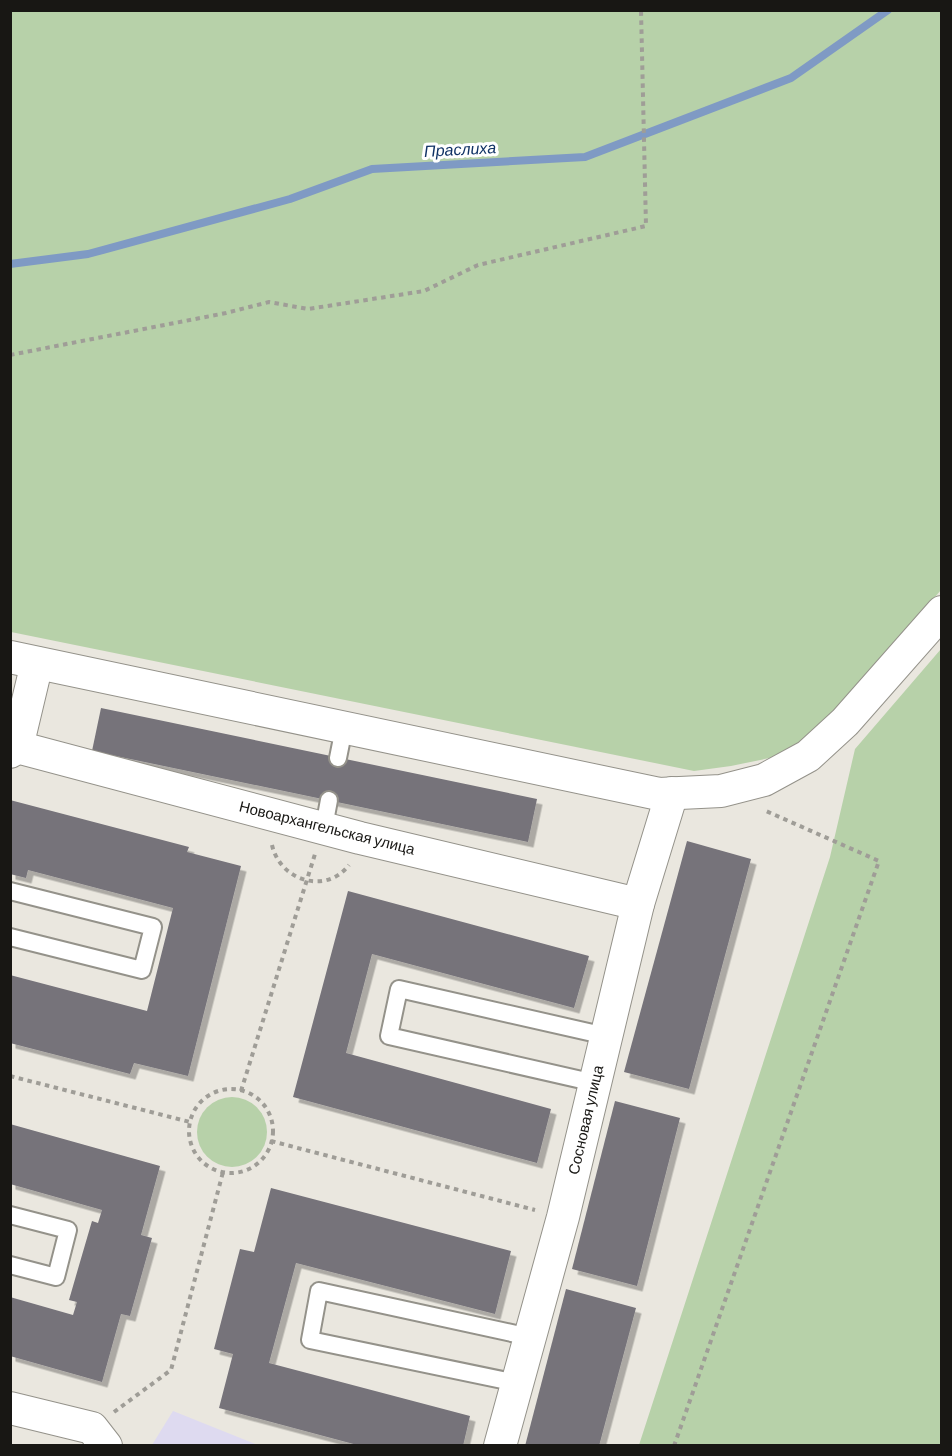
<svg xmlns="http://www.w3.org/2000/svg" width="952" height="1456" viewBox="0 0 952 1456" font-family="Barlow,sans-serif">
<defs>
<filter id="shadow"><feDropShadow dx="5.5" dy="5.5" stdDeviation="0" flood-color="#0004"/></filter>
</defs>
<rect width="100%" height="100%" fill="#eae7df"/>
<!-- commercial -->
<polygon fill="#dedaf0" points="173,1411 258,1445 152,1445"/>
<!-- green -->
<g fill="#b7d1a9">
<polygon points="10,11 941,11 941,590 864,680 815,732 779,756 731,766 694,771 11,632"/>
<polygon points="941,649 941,1445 639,1445 830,857 855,749"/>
<circle cx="232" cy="1132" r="35"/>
</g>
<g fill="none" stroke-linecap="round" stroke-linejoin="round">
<!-- stream -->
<polyline stroke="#7f9ac4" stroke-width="8" points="10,264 88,254 290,199 372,169 585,157 791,78 888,10"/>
</g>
<!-- building -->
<g fill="#76737a" filter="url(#shadow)">
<polygon points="101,708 537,799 528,842 92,751"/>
<polygon points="10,800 189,847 187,852 241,866 188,1076 134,1063 130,1074 10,1043 10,975 147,1011 173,908 28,870 26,878 10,874"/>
<polygon points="687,841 751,859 689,1089 624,1072"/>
<polygon points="348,891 589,956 574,1008 372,954 346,1053 551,1109 537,1163 293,1097"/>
<polygon points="615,1101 680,1118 637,1286 572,1269"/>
<polygon points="10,1124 160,1166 141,1235 152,1238 130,1316 121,1314 102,1382 10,1356 10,1297 73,1315 77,1302 69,1300 80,1262 92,1221 98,1223 102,1210 10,1184"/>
<polygon points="271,1188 511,1251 495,1314 296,1263 269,1363 470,1416 463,1446 361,1446 219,1408 233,1354 214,1349 240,1249 254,1252"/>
<polygon points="566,1289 636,1308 599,1446 525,1446"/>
</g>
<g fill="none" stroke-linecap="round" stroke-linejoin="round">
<!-- service casing -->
<g stroke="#94928a" stroke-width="20">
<g id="service">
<polyline points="338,758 344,728"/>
<polyline points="324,827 329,800"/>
<polyline points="10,891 153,927 142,970 10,937"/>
<polyline points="595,1083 389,1036 399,989 606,1036"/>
<polyline points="10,1215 68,1230 56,1277 10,1265"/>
<polyline points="517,1383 310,1340 319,1291 530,1337"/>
</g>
</g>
<!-- minor casing -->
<g stroke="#94928a" stroke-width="34">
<g id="minor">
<polyline points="10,657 659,794 721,791 764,780 808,756 845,722 942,612"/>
<polyline points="17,747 360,838 638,904"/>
<polyline points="10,752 17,747 37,663"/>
<polyline points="10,1408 92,1428 106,1446"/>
<polyline points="500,1446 563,1217 638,904 672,793"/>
</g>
</g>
<!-- path -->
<g stroke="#9f9d97" stroke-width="4" stroke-dasharray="4.5 4.5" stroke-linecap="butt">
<polyline points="10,355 226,313 269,302 308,309 424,291 478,265 646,226 641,10"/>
<path d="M 272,845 C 280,881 326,895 349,865"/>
<polyline points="10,1076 190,1122"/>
<circle cx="231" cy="1131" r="42"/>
<polyline points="241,1091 315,854"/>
<polyline points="271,1141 535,1210"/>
<polyline points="114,1412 171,1370 223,1172"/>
<polyline points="674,1446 879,861 766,811"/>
</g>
<!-- service -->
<use href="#service" stroke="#fff" stroke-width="16"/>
<!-- minor -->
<use href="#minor" stroke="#fff" stroke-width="32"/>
</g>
<g text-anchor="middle" stroke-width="6" stroke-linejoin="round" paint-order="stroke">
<!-- street labels -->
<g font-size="15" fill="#181714" stroke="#fff">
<text transform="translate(327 828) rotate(14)" y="5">Новоархангельская улица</text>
<text transform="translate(586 1120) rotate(-77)" y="5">Сосновая улица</text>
</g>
<!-- water labels -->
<g font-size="16" font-style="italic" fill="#103265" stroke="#fff">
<text transform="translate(460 149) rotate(-3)" y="6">Праслиха</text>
</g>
</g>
<!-- border -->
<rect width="952" height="1456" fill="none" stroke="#181714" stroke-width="24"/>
</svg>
